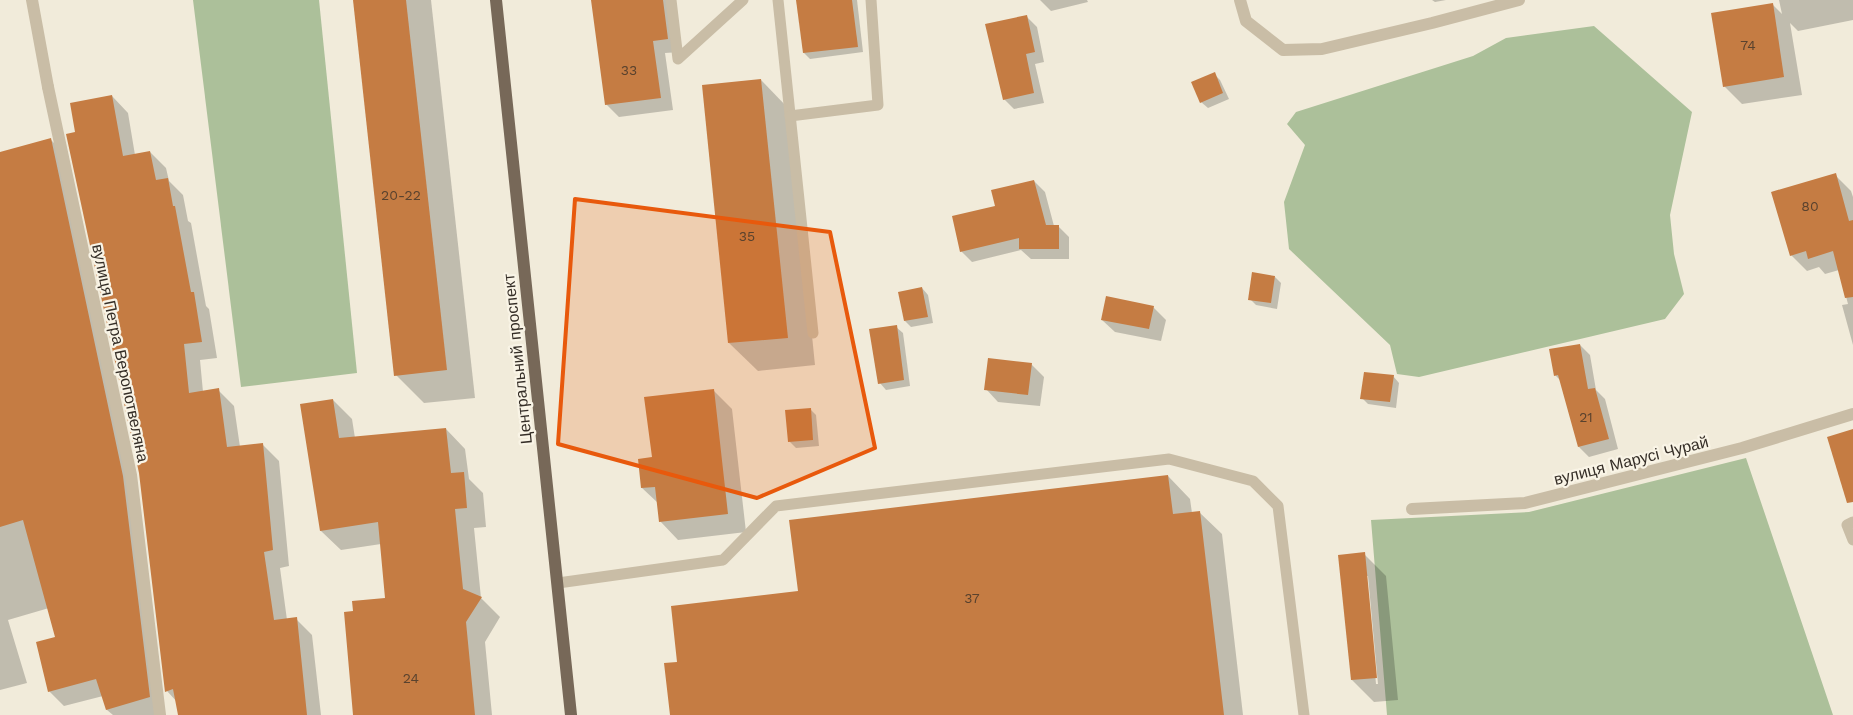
<svg xmlns="http://www.w3.org/2000/svg" width="1853" height="715" viewBox="0 0 1853 715" font-family="'Work Sans',sans-serif">
<rect width="100%" height="100%" fill="#f1ebda"/>
<!-- green -->
<g fill="#acc09a">
<polygon points="193,0 319,0 357,373 241,387"/>
<polygon points="1594,26 1692,112 1670,215 1674,254 1684,294 1665,319 1419,377 1397,374 1390,345 1289,249 1284,202 1305,145 1287,124 1296,112 1473,56 1506,38"/>
<polygon points="1746,458 1833,715 1387,715 1371,520 1529,512"/>
</g>
<!-- shadow -->
<g fill="#0003" fill-rule="evenodd">
<polygon points="354,0 431,0 475,398 424,403 396,375"/>
<polygon points="592,0 673,0 680,52 665,53 673,110 619,117 606,104"/>
<polygon points="798,0 857,0 863,52 810,59 804,53"/>
<polygon points="1040,0 1087,0 1088,2 1051,11"/>
<polygon points="1432,0 1446,0 1435,2"/>
<polygon points="1779,0 1853,0 1853,20 1798,31 1790,23 1802,95 1742,104 1724,86 1772,4 1782,14"/>
<polygon points="1027,17 1037,27 1044,62 1035,64 1044,103 1014,109 1004,99"/>
<polygon points="1214,74 1220,80 1229,99 1208,108 1201,102"/>
<polygon points="761,80 789,109 815,365 758,371 729,343"/>
<polygon points="112,96 128,113 135,155 150,152 166,168 169,181 183,195 188,221 191,223 206,306 209,309 217,358 200,360 203,392 218,390 234,406 240,447 262,444 279,461 289,566 280,568 287,620 296,619 312,635 321,715 180,715 178,703 167,691 140,473 77,132"/>
<polygon points="50,139 66,155 138,493 155,715 113,715 107,710 103,696 64,706 49,691 56,638 49,608 8,620 27,683 0,690 0,153"/>
<polygon points="1835,175 1851,191 1853,197 1853,345 1842,305 1848,304 1839,270 1825,274 1819,267 1807,271 1791,255"/>
<polygon points="1034,181 1045,192 1054,226 1058,226 1069,237 1069,259 1031,259 1021,250 972,262 961,251 996,206"/>
<polygon points="1275,277 1281,283 1277,309 1256,305 1250,299"/>
<polygon points="922,288 928,295 933,323 911,327 905,321 899,293"/>
<polygon points="1153,307 1166,320 1161,341 1115,332 1102,320"/>
<polygon points="896,327 903,333 910,386 886,390 880,383"/>
<polygon points="1580,345 1590,355 1596,390 1605,399 1618,449 1589,457 1579,447 1562,382 1555,375"/>
<polygon points="1031,364 1044,377 1040,406 998,402 986,389"/>
<polygon points="1393,376 1399,383 1396,408 1368,404 1362,398"/>
<polygon points="714,391 732,409 746,532 678,540 660,521 658,503 642,488 653,458"/>
<polygon points="333,400 352,419 355,438 446,429 465,449 469,479 483,493 486,527 474,528 481,598 500,617 485,642 492,715 355,715 354,612 386,599 381,544 341,550 321,531 301,405"/>
<polygon points="810,409 816,415 819,446 796,448 790,442 787,411"/>
<polygon points="1168,476 1190,499 1192,513 1199,512 1222,534 1243,715 671,715 678,663 799,592"/>
<path d="M 1364,554 L 1386,576 L 1398,700 L 1374,702 L 1352,680 ZM 1366,576 L 1368,576 L 1378,684 L 1376,684 Z"/>
</g>
<!-- building -->
<g fill="#c57c43">
<polygon points="353,0 406,0 447,370 394,376"/>
<polygon points="591,0 663,0 668,39 653,41 661,98 605,105"/>
<polygon points="796,0 852,0 858,47 803,53"/>
<polygon points="1773,3 1784,77 1723,87 1711,13"/>
<polygon points="1027,15 1035,52 1026,54 1034,93 1003,100 985,24"/>
<polygon points="1215,72 1223,93 1200,103 1191,82"/>
<polygon points="761,79 788,338 728,343 702,85"/>
<polygon points="112,95 123,156 150,151 156,180 168,178 173,206 175,206 191,292 194,292 202,342 184,344 189,393 219,388 227,447 263,443 273,550 264,552 274,620 297,617 307,715 178,715 173,689 165,692 139,473 66,134 75,132 70,103"/>
<polygon points="51,138 123,476 150,697 106,710 96,679 48,692 36,642 55,637 23,520 0,527 0,152"/>
<polygon points="1836,173 1849,221 1853,220 1853,297 1845,298 1833,251 1808,259 1806,251 1790,256 1771,192"/>
<polygon points="1034,180 1046,225 1059,225 1059,249 1019,249 1019,238 960,252 952,216 995,206 991,190"/>
<polygon points="1252,272 1275,276 1271,303 1248,300"/>
<polygon points="922,287 928,317 904,321 898,292"/>
<polygon points="1106,296 1154,306 1149,329 1101,320"/>
<polygon points="897,325 904,380 878,384 869,329"/>
<polygon points="1580,344 1588,389 1595,388 1609,439 1578,447 1558,375 1554,376 1549,349"/>
<polygon points="988,358 1032,363 1028,395 984,390"/>
<polygon points="1364,372 1394,375 1390,402 1360,399"/>
<polygon points="714,389 728,514 659,522 655,487 641,488 638,459 652,457 644,397"/>
<polygon points="333,399 339,438 446,428 451,473 464,472 467,508 455,509 463,589 482,597 466,622 475,715 353,715 344,612 353,611 352,601 385,598 378,522 320,531 300,404"/>
<polygon points="811,408 813,440 788,442 785,410"/>
<polygon points="1853,429 1853,502 1847,503 1827,437"/>
<polygon points="1168,475 1173,514 1200,511 1224,715 670,715 664,663 677,662 671,606 798,591 789,520"/>
<polygon points="1365,552 1377,678 1351,680 1338,555"/>
</g>
<g fill="none" stroke-linecap="round" stroke-linejoin="round">
<!-- service -->
<g stroke="#c9bda6" stroke-width="11">
<polyline points="671,0 678,59 743,0"/>
<polyline points="778,0 813,333"/>
<polyline points="790,116 878,105 871,0"/>
<polyline points="1853,522 1847,525 1853,540"/>
<polyline points="558,583 723,560 776,506 1169,459 1253,481 1278,506 1304,715"/>
</g>
<!-- pedestrian -->
<polyline stroke="#c9bda6" stroke-width="12" points="48,87 131,475 160,715"/>
<!-- minor -->
<g stroke="#c9bda6" stroke-width="12">
<polyline points="32,0 48,87"/>
<polyline points="1240,0 1246,21 1283,50 1322,49 1432,23 1519,0"/>
<polyline points="1412,509 1525,503 1742,448 1853,414"/>
</g>
<!-- primary -->
<polyline stroke="#776858" stroke-width="12" points="496,0 571,715"/>
</g>
<!-- marked area -->
<path fill="#e8590c" fill-opacity="0.2" stroke="#e8590c" stroke-width="4" stroke-linejoin="round" d="M 575,199 L 830,232 L 875,448 L 757,498 L 558,444 Z"/>
<g text-anchor="middle" stroke-width="4.5" stroke-linejoin="round" paint-order="stroke">
<!-- number labels -->
<g font-size="14" fill="#59422e">
<text x="1748" y="50">74</text>
<text x="629" y="75">33</text>
<text x="401" y="200">20-22</text>
<text x="1810" y="211">80</text>
<text x="747" y="241">35</text>
<text x="1586" y="422">21</text>
<text x="972" y="603">37</text>
<text x="411" y="683">24</text>
</g>
<!-- street labels -->
<g font-size="16" fill="#352e27" stroke="#f9f4e6">
<text transform="translate(121 353) rotate(78)" y="6">вулиця Петра Веропотвеляна</text>
<text transform="translate(517 359) rotate(-96)" y="6">Центральний проспект</text>
<text transform="translate(1631 460) rotate(-14)" y="6">вулиця Марусі Чурай</text>
</g>
</g>
</svg>
